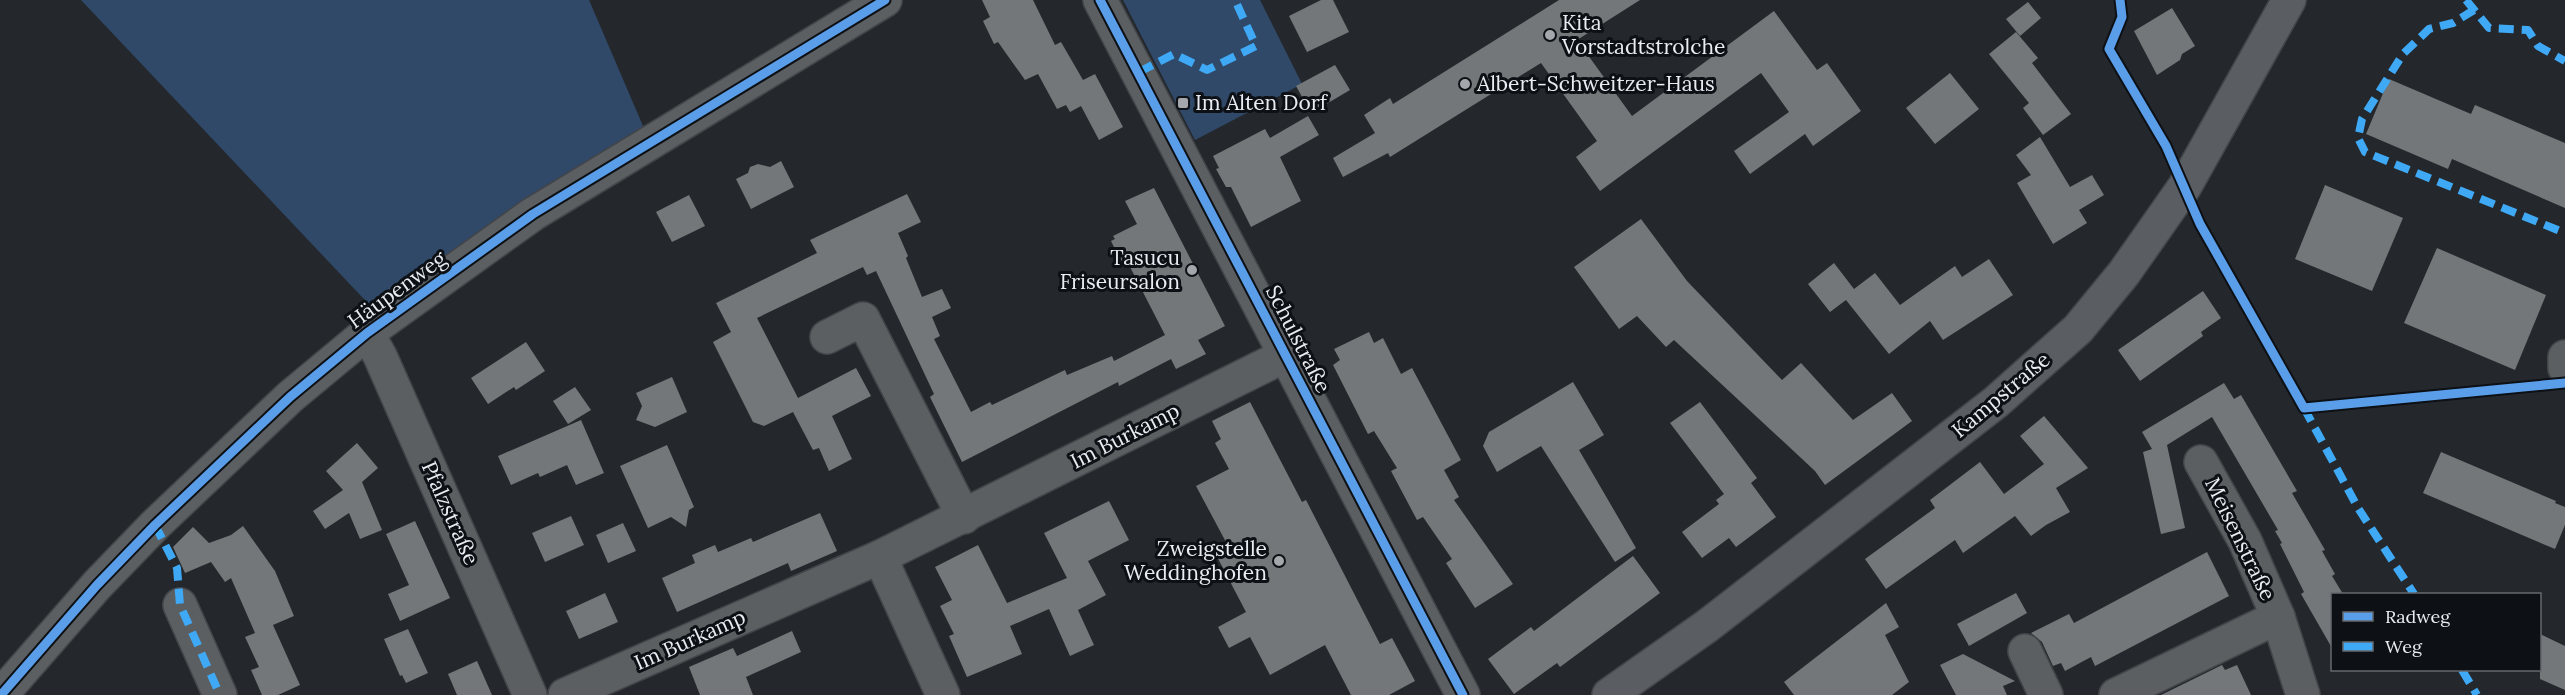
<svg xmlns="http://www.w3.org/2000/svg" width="2565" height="695" viewBox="0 0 2565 695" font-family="Lora,serif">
<rect width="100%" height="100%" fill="#24282c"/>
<!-- green -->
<g fill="#304969">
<polygon points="81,0 589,0 652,147 380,316"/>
<polygon points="1123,0 1260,0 1302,84 1195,140"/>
</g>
<!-- building -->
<g fill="#73777a">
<polygon points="982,0 1033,0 1055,45 1061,42 1083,80 1095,74 1123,127 1099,140 1081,106 1070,112 1066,105 1057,109 1038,74 1025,80 998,42 994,44 983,21 990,17"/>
<polygon points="1321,0 1333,0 1349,32 1307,52 1289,16"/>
<polygon points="1559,0 1640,0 1577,40 1632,116 1774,11 1817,70 1827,63 1861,111 1813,146 1805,134 1750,174 1734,151 1789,112 1761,73 1600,191 1576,157 1597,141 1541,63 1390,157 1388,153 1343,177 1333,158 1375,133 1364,115 1390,98 1393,104"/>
<polygon points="2028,2 2041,18 2020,36 2006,19"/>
<polygon points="2172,8 2195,46 2182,54 2180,60 2157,75 2134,31"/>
<polygon points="2016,32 2038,58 2032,63 2071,114 2043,135 2023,108 2029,103 1989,54"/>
<polygon points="1335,65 1350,90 1311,113 1296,86"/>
<polygon points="1950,73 1979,109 1935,144 1906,108"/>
<polygon points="2389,79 2471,114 2475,105 2565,143 2565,208 2452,159 2448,169 2366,134"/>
<polygon points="1308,116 1319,135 1280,157 1301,201 1251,227 1231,187 1226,187 1216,169 1219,168 1213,156 1265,129 1270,138"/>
<polygon points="2040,137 2070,187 2092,175 2104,195 2079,210 2087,223 2053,244 2017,183 2031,175 2016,155"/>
<polygon points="781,161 794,187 751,209 736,179 748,173 750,167 758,164 770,167"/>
<polygon points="2325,185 2403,218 2372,291 2295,259"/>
<polygon points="1154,188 1225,326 1198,340 1206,354 1176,369 1171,359 1119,386 1118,382 962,462 930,397 934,394 876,271 867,275 863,267 757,318 798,398 856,368 871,396 832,416 852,459 829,471 819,448 813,450 793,412 764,426 753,422 713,342 731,332 716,303 817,253 810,240 907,194 921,222 898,233 908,256 906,258 922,297 942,289 951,308 932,317 940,336 934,339 971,412 990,402 992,405 1065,370 1067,375 1112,356 1114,361 1165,335 1129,265 1124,267 1111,241 1115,239 1113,236 1137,224 1125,201"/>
<polygon points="689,195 705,226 672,242 656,212"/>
<polygon points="1641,219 1687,281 1782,380 1801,363 1853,420 1892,393 1912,421 1825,485 1815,471 1674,340 1666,347 1637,316 1619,329 1574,267"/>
<polygon points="2437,248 2546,295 2515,370 2404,323"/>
<polygon points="1989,259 2013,295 1943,340 1930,321 1889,354 1846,300 1830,312 1808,284 1834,263 1854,289 1875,273 1900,305 1955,266 1962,277"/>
<polygon points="2203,291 2221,318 2201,332 2203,336 2140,381 2118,350"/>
<polygon points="1369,332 1374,343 1383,338 1401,374 1412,368 1461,460 1444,470 1459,497 1454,500 1513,584 1475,608 1446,563 1452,559 1423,517 1417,520 1391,471 1397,468 1374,431 1368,434 1333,365 1340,360 1334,349"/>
<polygon points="526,342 545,371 516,390 514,387 488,404 471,378"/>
<polygon points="672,377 687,412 655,427 636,420 642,406 636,393"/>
<polygon points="1573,382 1604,435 1579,450 1636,548 1615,562 1541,446 1497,472 1483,446 1489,432"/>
<polygon points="2224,383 2234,399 2241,395 2297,491 2292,493 2325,550 2322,551 2335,574 2332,576 2343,594 2332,594 2332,648 2301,594 2304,592 2280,544 2282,543 2275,531 2278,530 2212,417 2167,445 2185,528 2161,534 2143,452 2152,449 2142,432"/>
<polygon points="575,387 591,410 568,424 553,401"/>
<polygon points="1250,402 1302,502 1306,500 1380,644 1392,638 1415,681 1389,695 1351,695 1325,645 1270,675 1250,637 1229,648 1218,627 1246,612 1214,551 1227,544 1196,486 1229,469 1215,443 1221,439 1212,421"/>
<polygon points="1700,402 1757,478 1751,483 1776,517 1736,547 1729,538 1702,558 1682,532 1719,504 1716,500 1724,494 1670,423"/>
<polygon points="2044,416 2088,468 2056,488 2070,512 2046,525 2031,536 2015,516 1963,553 1955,540 1886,589 1865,559 1935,508 1930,500 1980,462 2004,494 2044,464 2020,436"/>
<polygon points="581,420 604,473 576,485 567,465 540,477 538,473 511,485 498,456"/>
<polygon points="357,443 378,468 362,482 382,530 360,539 349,513 325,529 313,511 343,490 326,471"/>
<polygon points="667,445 694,507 689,510 686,527 671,517 648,528 620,466"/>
<polygon points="2441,452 2556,501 2555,503 2565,507 2565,525 2555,549 2423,493"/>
<polygon points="1109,501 1129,540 1088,561 1106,595 1078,610 1094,645 1070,656 1049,609 1010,626 1022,654 967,677 949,636 954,634 940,606 952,600 935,567 978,545 1007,603 1067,578 1044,533"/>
<polygon points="820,513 837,551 791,571 788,563 677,612 662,578 695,563 692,555 715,545 718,552 751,538 753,542"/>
<polygon points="571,516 584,545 545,562 532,533"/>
<polygon points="415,521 450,598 400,621 388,594 409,585 386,534"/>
<polygon points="623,523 636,551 608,563 596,535"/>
<polygon points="243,526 275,571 294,616 273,625 300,685 278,695 262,695 251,670 259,667 245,637 255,633 231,578 225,582 211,562 185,573 173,547 193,527 209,543 231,535"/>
<polygon points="2207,552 2229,596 2095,666 2091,657 2065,671 2061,663 2053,666 2042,642 2031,633 2069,614 2074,623"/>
<polygon points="1633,556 1660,593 1560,667 1557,663 1514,694 1488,659 1531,627 1534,631"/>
<polygon points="605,593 618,622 579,639 566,611"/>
<polygon points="2016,593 2027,613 1969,646 1957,624"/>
<polygon points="1886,603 1899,627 1885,635 1909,682 1892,695 1794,695 1784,682"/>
<polygon points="408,629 428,673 406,683 402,675 400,676 384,639"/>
<polygon points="792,631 801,652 746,677 753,695 700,695 689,667 733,648 737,656"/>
<polygon points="2540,634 2565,646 2565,690 2540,679"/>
<polygon points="1963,654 2015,681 2003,686 2007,695 1956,695 1940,665"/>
<polygon points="477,661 492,695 457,695 448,674"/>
<polygon points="2222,665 2225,670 2237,665 2251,695 2161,695"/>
</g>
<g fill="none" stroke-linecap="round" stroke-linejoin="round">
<!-- minor casing -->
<g stroke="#424549" stroke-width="36">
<g id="minor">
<polyline points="367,333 380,356 530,695"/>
<polyline points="827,337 863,319 964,517"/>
<polyline points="2565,357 2565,368"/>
<polyline points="2201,462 2245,541 2278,617 2303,695"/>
<polyline points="880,557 943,695"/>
<polyline points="180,605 220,695"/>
<polyline points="2025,651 2046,695"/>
<polyline points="565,695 880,557 1286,355"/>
<polyline points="2116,695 2278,617"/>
</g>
</g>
<!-- tertiary casing -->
<g stroke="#424549" stroke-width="36">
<g id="tertiary">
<polyline points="1100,0 1463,695"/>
<polyline points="1,695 97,585 155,525 290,397 367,333 533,214 885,0"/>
</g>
</g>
<!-- secondary casing -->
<g stroke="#424549" stroke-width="36">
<polyline id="secondary" points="1609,695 1707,626 1996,402 2078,329 2124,273 2185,186 2289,0"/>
</g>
<!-- minor -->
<use href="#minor" stroke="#5c5f62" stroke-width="33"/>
<!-- tertiary -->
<use href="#tertiary" stroke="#5c5f62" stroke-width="33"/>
<!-- secondary -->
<use href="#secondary" stroke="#5a5e63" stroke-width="33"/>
<!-- quiet -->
<g stroke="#3fa9f5" stroke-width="8" stroke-dasharray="15 8" stroke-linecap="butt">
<polyline points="2466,0 2489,28 2528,30 2538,46 2565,61"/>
<polyline points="2474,10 2453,23 2429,29 2403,54 2362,119 2358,138 2365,152 2565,233"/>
<polyline points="1139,72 1174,54 1207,70 1256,46 1235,0"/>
<polyline points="2304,408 2358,508 2414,594"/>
<polyline points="155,525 177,568 180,605 220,695"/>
<polyline points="2462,670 2477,695"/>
</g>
<!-- cycleway casing -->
<g stroke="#0d1014" stroke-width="13">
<g id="cycleway">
<polyline points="1100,0 1463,695"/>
<polyline points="2120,0 2122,17 2109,49 2166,146 2200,224 2304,408 2565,383"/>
<polyline points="1,695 97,585 155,525 290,397 367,333 533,214 885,0"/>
</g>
</g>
<!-- cycleway -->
<use href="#cycleway" stroke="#5a9eea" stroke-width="9"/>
</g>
<!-- markers -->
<g fill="#a4a8ad" stroke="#0d1014" stroke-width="2">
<circle cx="1550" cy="35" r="6"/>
<circle cx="1465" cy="84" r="6"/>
<rect x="1177" y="97" width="12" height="12" rx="3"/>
<circle cx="1192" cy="270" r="6"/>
<circle cx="1279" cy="561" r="6"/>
</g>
<g text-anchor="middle" stroke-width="6" stroke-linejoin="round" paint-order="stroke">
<!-- poi labels -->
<g font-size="21" fill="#e9edf3" stroke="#0d1014" text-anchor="start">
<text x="1562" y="30">Kita<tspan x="1562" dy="24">Vorstadtstrolche</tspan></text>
<text x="1477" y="91">Albert-Schweitzer-Haus</text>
<text x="1195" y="110">Im Alten Dorf</text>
<text x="1180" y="265" text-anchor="end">Tasucu<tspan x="1180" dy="24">Friseursalon</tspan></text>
<text x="1267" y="556" text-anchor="end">Zweigstelle<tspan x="1267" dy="24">Weddinghofen</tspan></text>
</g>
<!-- street labels -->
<g font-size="21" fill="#e9edf3" stroke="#0d1014">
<text transform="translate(397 290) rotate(-36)" y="7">Häupenweg</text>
<text transform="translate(1298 339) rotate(63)" y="7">Schulstraße</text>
<text transform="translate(2001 395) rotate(-40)" y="7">Kampstraße</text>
<text transform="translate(1125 436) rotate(-27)" y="7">Im Burkamp</text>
<text transform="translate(450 513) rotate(66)" y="7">Pfalzstraße</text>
<text transform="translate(2240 539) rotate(64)" y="7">Meisenstraße</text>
<text transform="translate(690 640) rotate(-24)" y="7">Im Burkamp</text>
</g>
</g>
<!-- legend -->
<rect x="2331" y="593" width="210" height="78" fill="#0d1014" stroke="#65686d" stroke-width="1.5"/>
<rect x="2343" y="612" width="30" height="9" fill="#5a9eea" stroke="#65686d" stroke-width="1.5"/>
<text x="2385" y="623" font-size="18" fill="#e9edf3">Radweg</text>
<rect x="2343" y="642" width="30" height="9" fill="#3fa9f5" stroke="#65686d" stroke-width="1.5"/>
<text x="2385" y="653" font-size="18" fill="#e9edf3">Weg</text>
</svg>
